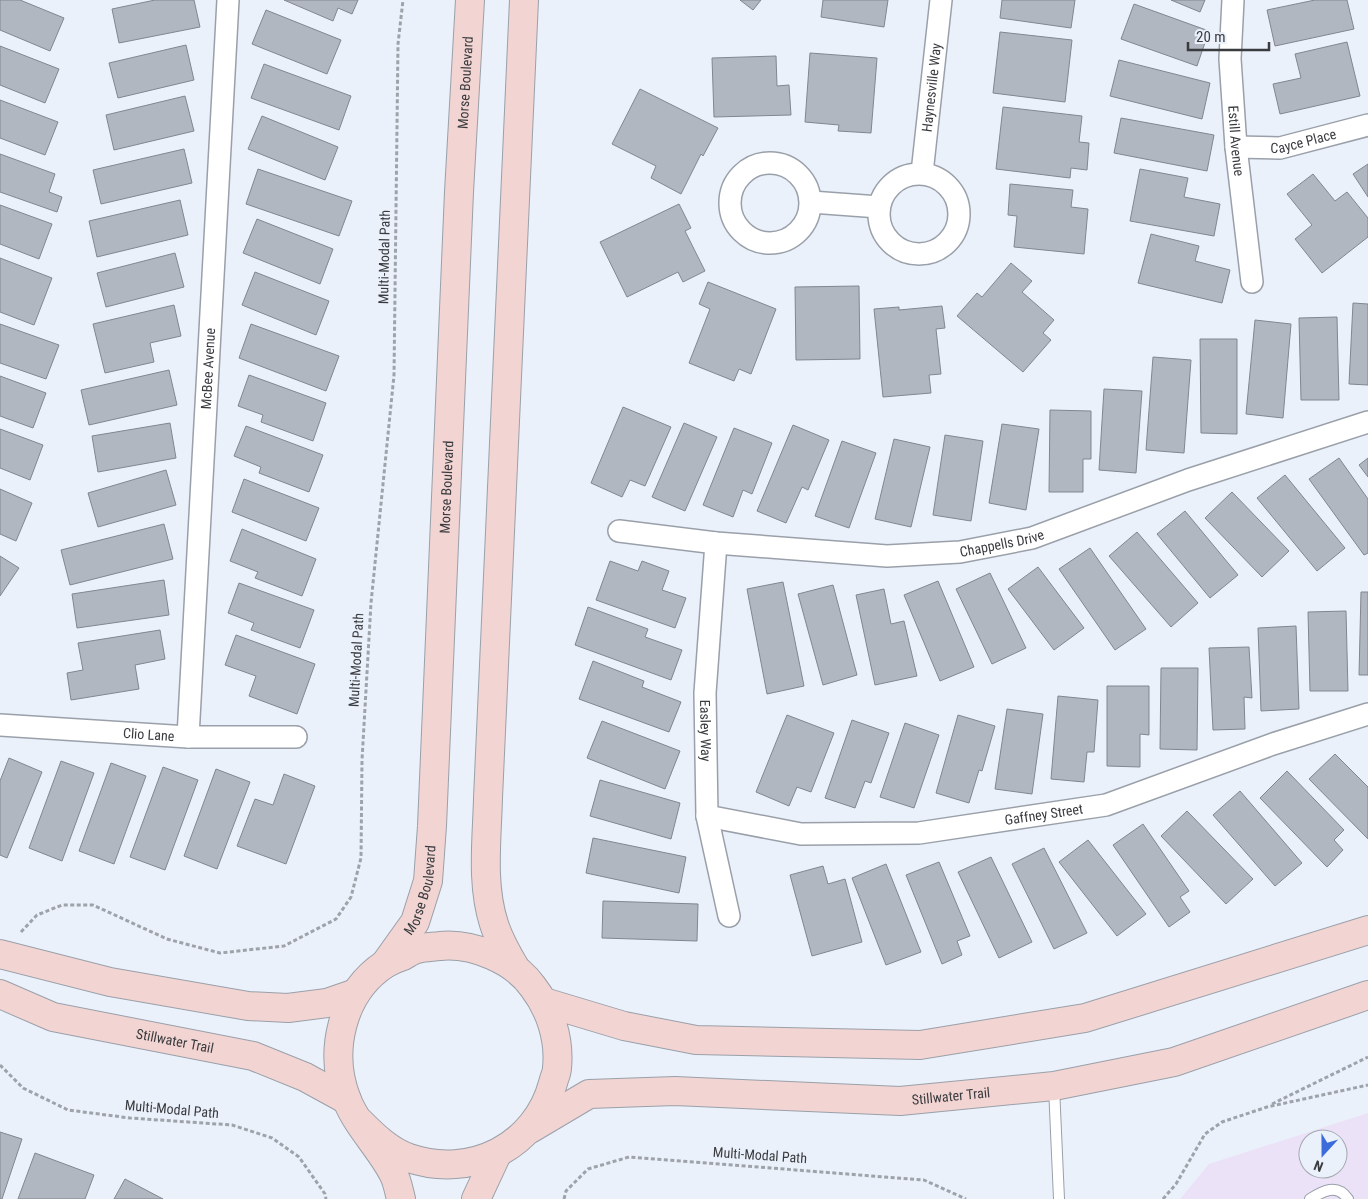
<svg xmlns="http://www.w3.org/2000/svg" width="1368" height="1199" viewBox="0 0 1368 1199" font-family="'Roboto Condensed',sans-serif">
<rect width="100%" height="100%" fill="#ebf1fb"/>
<!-- commercial -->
<path fill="#ebe2f8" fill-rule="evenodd" d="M 1368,1113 L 1368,1199 L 1180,1199 L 1209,1164 ZM 1308,1139 L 1338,1139 L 1338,1169 L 1308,1169 Z"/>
<!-- building -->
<g fill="#b1b7c1" stroke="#81868f">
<polygon points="0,0 20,0 64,18 50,51 0,30"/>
<polygon points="155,0 194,0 200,27 119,43 112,9"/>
<polygon points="284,0 358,0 352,14 338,8 333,21"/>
<polygon points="740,0 761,0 753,10"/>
<polygon points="823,0 888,0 884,27 821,17"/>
<polygon points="1002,0 1075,0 1071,28 1000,18"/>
<polygon points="1171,0 1205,0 1200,12"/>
<polygon points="1315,0 1347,0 1354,29 1275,46 1267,10"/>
<polygon points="1134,4 1209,31 1197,66 1121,39"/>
<polygon points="266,10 341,40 327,74 252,44"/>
<polygon points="1000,32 1072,40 1065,102 993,93"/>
<polygon points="1347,42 1360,96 1280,114 1273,84 1301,78 1295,54"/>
<polygon points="186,45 194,80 118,98 109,63"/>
<polygon points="0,46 59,69 45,103 0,85"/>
<polygon points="810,53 877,58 871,133 838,131 839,125 805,122"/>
<polygon points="776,56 777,86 789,85 791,115 714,117 712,58"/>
<polygon points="1119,60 1210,83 1202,119 1110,96"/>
<polygon points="264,64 351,96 339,130 251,98"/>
<polygon points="640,89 718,128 703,156 701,154 681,194 651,178 656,166 612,144"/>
<polygon points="185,96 194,131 114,150 106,115"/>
<polygon points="0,100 58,122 45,155 0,138"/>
<polygon points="1003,107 1082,116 1079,142 1089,143 1087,170 1071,168 1070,178 996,169"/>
<polygon points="262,116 338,147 325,180 248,149"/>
<polygon points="1121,118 1214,135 1207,171 1114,153"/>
<polygon points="184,149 192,183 101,204 93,170"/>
<polygon points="0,154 55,174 49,192 62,197 57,212 0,192"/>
<polygon points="1368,164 1368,197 1353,174"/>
<polygon points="258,169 352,201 339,236 246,204"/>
<polygon points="1140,169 1188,178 1184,197 1220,204 1214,236 1130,221"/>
<polygon points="1313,174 1335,201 1347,192 1368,218 1368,237 1322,273 1295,239 1312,225 1287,194"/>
<polygon points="1010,184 1073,190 1071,207 1088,209 1084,254 1014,247 1017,216 1008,215"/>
<polygon points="180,200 188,235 97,257 89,221"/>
<polygon points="679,204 691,228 685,231 705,271 683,282 678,272 627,297 600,242"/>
<polygon points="0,205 52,224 39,259 0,244"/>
<polygon points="257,219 333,249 320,284 243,253"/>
<polygon points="1151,234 1199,246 1195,261 1230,270 1222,303 1138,283"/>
<polygon points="175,253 184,287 106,307 97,273"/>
<polygon points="0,258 52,278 34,325 0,312"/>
<polygon points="1011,263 1032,281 1022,292 1054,320 1043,333 1051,340 1023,372 957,316 977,293 982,297"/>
<polygon points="255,272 329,301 316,335 242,305"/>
<polygon points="708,282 776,309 751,374 739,369 734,381 689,363 710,309 699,304"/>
<polygon points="859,286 860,359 796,360 795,287"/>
<polygon points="1353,303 1368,304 1368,385 1349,384"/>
<polygon points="174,305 181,336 150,343 154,362 105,373 93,324"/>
<polygon points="942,306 945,328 936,329 941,374 929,375 931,393 883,397 874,309 899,307 899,310"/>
<polygon points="1337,317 1339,400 1301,400 1299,318"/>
<polygon points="1255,320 1291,324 1283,418 1246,414"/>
<polygon points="0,324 59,345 46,379 0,363"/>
<polygon points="251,324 339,356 326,391 239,358"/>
<polygon points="1200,339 1237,339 1237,434 1201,433"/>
<polygon points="1153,357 1191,360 1184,453 1146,450"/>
<polygon points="169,370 177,405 89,425 81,390"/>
<polygon points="249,375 326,403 313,441 261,422 263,415 238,406"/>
<polygon points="0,376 46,393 33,428 0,416"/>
<polygon points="1104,389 1142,391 1136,473 1099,470"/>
<polygon points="623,407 671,427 645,486 630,480 622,497 591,483"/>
<polygon points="1050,410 1091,411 1091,459 1083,459 1083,492 1049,492"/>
<polygon points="170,423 176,458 98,472 92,436"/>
<polygon points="684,423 717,437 685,511 652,497"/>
<polygon points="1002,424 1039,429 1026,510 989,503"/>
<polygon points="793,425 829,440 808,490 802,487 786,523 757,511"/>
<polygon points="246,426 323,455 309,492 259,473 261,467 234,456"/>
<polygon points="734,428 772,443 752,494 743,490 733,517 703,505"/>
<polygon points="0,429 43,445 30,480 0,468"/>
<polygon points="945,435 983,441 971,521 933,515"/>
<polygon points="894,439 930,447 911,527 875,519"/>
<polygon points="842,441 876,453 849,528 815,516"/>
<polygon points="1339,458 1368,499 1368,553 1364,555 1309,479"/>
<polygon points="1368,458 1368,477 1359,465"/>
<polygon points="166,470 176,505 98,527 88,493"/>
<polygon points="1285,475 1345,548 1317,571 1257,498"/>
<polygon points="244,479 319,508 306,541 232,512"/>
<polygon points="0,489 32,503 16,541 0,534"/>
<polygon points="1232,492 1289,551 1262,577 1205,518"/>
<polygon points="1185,511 1238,575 1210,598 1157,534"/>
<polygon points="164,524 173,559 70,585 61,550"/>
<polygon points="242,529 316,559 302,596 255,578 258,572 230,561"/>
<polygon points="1137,532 1198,603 1171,627 1109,556"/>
<polygon points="1090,548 1146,629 1115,650 1059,569"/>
<polygon points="0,556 19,568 0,596"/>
<polygon points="610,561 638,571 642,561 669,571 662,590 686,598 675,628 596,600"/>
<polygon points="1038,567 1084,628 1054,650 1008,589"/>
<polygon points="990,573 1026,648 992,664 956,589"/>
<polygon points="164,580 169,615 77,628 72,594"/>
<polygon points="938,581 974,667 940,681 904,595"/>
<polygon points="783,582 804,686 767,694 747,589"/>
<polygon points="239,583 314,610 300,648 251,630 254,623 228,613"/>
<polygon points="833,585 857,675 823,685 798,594"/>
<polygon points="884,589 891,624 904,621 917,676 875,685 856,595"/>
<polygon points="1361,592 1368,592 1368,675 1359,675"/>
<polygon points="588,607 648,629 645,637 682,650 671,680 575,645"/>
<polygon points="1346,611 1348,691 1310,691 1308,612"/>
<polygon points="1296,626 1299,709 1261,711 1258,628"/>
<polygon points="160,630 165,659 135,665 139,689 71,700 67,673 83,670 78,643"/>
<polygon points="236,635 315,664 297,714 249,696 256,676 225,665"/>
<polygon points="1249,647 1252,698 1244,697 1245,729 1213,730 1209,648"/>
<polygon points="593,661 644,681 642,687 681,702 669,732 579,699"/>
<polygon points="1161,668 1198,668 1197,750 1160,749"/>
<polygon points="1107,686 1149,686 1149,735 1140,734 1140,767 1107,766"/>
<polygon points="1058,696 1098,700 1094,752 1087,752 1084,782 1051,779"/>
<polygon points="1007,709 1043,714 1032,794 995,789"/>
<polygon points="787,715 834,733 811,792 797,787 789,806 756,792"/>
<polygon points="958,715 995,726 982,771 979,770 969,803 936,793"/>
<polygon points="852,720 889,733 871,783 865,781 855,808 825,798"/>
<polygon points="602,721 680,751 665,789 587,758"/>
<polygon points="905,723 939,735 914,808 880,797"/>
<polygon points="1335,754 1368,787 1368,839 1309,779"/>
<polygon points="9,758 42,772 7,858 0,855 0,781"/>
<polygon points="61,761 94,773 62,861 29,848"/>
<polygon points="111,763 146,776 114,864 79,851"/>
<polygon points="163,767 198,780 165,870 130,857"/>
<polygon points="216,769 250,782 217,869 184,856"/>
<polygon points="1287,771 1344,830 1334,840 1343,850 1327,867 1260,798"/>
<polygon points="284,774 315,786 286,864 237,846 255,799 273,805"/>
<polygon points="600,780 680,803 671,839 590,816"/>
<polygon points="1240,791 1302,863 1275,886 1213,815"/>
<polygon points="1187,811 1253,879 1226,904 1161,836"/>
<polygon points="1143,824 1189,891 1180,897 1190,912 1169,927 1113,845"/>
<polygon points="593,838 686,857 679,893 586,873"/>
<polygon points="1088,840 1146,914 1117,936 1059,862"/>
<polygon points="1044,848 1087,933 1054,949 1012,864"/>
<polygon points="991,857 1032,942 999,958 958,872"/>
<polygon points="939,862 970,936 957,941 962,955 942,964 906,875"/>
<polygon points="886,864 921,952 886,965 852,878"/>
<polygon points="823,866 828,884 845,879 862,942 812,956 790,875"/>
<polygon points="603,901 698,904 697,941 602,938"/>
<polygon points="0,1132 22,1139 2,1199 0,1199"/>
<polygon points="35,1153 94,1175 85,1199 18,1199"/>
<polygon points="125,1179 163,1199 114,1199"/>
</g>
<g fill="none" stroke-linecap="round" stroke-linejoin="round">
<!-- lane casing -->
<g stroke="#9aa0a9" stroke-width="12">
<g id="lane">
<polyline points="1054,1087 1059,1199"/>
<path d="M 1310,1199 C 1323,1191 1337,1183 1348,1199"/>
</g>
</g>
<!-- street casing -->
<g stroke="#9aa0a9" stroke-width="24">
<g id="street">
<path id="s1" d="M 1233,0 L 1230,59 L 1236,147 L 1252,282"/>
<path id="s2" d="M 1236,147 L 1280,148 L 1368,125"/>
<circle cx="770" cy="203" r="40"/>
<path id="s3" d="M 922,173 L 941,0"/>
<circle cx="919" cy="214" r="40"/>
<polyline points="811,202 879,207"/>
<path id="s4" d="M 619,531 L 716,543 L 887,556 L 960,552 L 1032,538 L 1188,480 L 1368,422"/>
<path id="s5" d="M 716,543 L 705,693 L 707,816 L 729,916"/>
<path id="s6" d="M 0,725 L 188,737 L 296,737"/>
<path id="s7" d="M 188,737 L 228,0"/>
<path id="s8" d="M 707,816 L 801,834 L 919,833 L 1106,805 L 1273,744 L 1368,714"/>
</g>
</g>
<!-- secondary casing -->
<g stroke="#9aa0a9" stroke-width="30">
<g id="secondary">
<polyline points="0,954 110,982 248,1006 288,1008 327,1003 356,993"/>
<path id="s9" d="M 385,964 L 415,922 L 428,881 L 432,826 L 459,192 L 470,0"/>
<path d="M 516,969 C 507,954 499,940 494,924 C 481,884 487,839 488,798 L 524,0"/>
<path id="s10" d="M 0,994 L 53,1017 L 253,1056 L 305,1077 L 347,1100"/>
<polyline points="544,1002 624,1026 696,1040 920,1045 1085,1018 1368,930"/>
<path d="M 359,1121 C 374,1136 389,1151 409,1158 C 471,1179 536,1147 553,1083 C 554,1078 557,1073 557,1068 C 560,1039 550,1009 533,987 C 514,960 473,943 440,946 C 433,947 424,947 417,949 C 412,950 407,954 403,956 C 397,958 390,961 385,964 C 341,993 328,1053 347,1100 C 357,1126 380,1148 393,1173 C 397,1180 399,1191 401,1199"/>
<path id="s11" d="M 530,1129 L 589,1094 L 675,1091 L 900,1101 L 1054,1086 L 1174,1062 L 1368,995"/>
<polyline points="476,1199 497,1154"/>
</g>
</g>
<!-- path -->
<g stroke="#9ea3aa" stroke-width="3" stroke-dasharray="4 2.5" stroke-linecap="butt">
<polyline points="21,932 37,915 62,905 93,905 167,939 220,953 284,946 336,919 351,897 361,858 362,760 371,603 394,375 398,44 403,0"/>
<polyline points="0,1065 23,1088 68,1110 130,1118 232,1125 272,1138 299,1157 325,1194 326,1199"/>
<polyline points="1272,1104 1368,1057"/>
<polyline points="564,1199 566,1191 588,1169 629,1157 924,1180 966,1199"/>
<polyline points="1163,1199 1176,1184 1205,1134 1222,1122 1267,1107 1368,1085"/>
</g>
<!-- lane -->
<use href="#lane" stroke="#fff" stroke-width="10"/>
<!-- street -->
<use href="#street" stroke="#fff" stroke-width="21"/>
<!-- secondary -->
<use href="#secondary" stroke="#f2d4d2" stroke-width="28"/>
</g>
<g text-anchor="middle" stroke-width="4.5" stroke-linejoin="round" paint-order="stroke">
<!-- street labels -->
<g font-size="14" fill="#393b3f" stroke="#ebf1fb">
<text dy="5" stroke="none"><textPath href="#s9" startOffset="894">Morse Boulevard</textPath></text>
<text dy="5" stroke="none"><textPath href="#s3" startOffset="86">Haynesville Way</textPath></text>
<text dy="5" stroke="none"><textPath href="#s2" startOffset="68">Cayce Place</textPath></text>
<text dy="5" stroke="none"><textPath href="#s1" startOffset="141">Estill Avenue</textPath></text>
<text transform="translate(384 257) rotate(-89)" y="5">Multi-Modal Path</text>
<text dy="5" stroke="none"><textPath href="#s7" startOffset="369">McBee Avenue</textPath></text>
<text dy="5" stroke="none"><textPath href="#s9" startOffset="489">Morse Boulevard</textPath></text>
<text dy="5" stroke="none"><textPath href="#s4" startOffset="385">Chappells Drive</textPath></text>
<text transform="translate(356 660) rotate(-87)" y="5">Multi-Modal Path</text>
<text dy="5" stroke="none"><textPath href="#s5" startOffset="188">Easley Way</textPath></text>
<text dy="5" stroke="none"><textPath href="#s6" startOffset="149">Clio Lane</textPath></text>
<text dy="5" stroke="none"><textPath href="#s8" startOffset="340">Gaffney Street</textPath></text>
<text dy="5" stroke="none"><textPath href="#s9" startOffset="84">Morse Boulevard</textPath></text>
<text dy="5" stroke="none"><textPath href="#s10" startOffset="182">Stillwater Trail</textPath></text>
<text dy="5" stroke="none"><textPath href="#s11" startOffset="431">Stillwater Trail</textPath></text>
<text transform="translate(172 1109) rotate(5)" y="5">Multi-Modal Path</text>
<text transform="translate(760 1155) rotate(4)" y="5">Multi-Modal Path</text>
</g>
</g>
<!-- north arrow -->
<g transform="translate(1323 1154) rotate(201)"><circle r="24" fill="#ebf1fb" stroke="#a4a8b0"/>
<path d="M0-4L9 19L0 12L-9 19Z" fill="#3c6cdc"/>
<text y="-8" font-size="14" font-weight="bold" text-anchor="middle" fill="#393b3f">N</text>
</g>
<!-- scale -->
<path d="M1188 42v8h81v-8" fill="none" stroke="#393b3f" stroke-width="2.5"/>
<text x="1196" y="42" font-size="15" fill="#393b3f" stroke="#ebf1fb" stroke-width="4" paint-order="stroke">20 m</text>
</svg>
